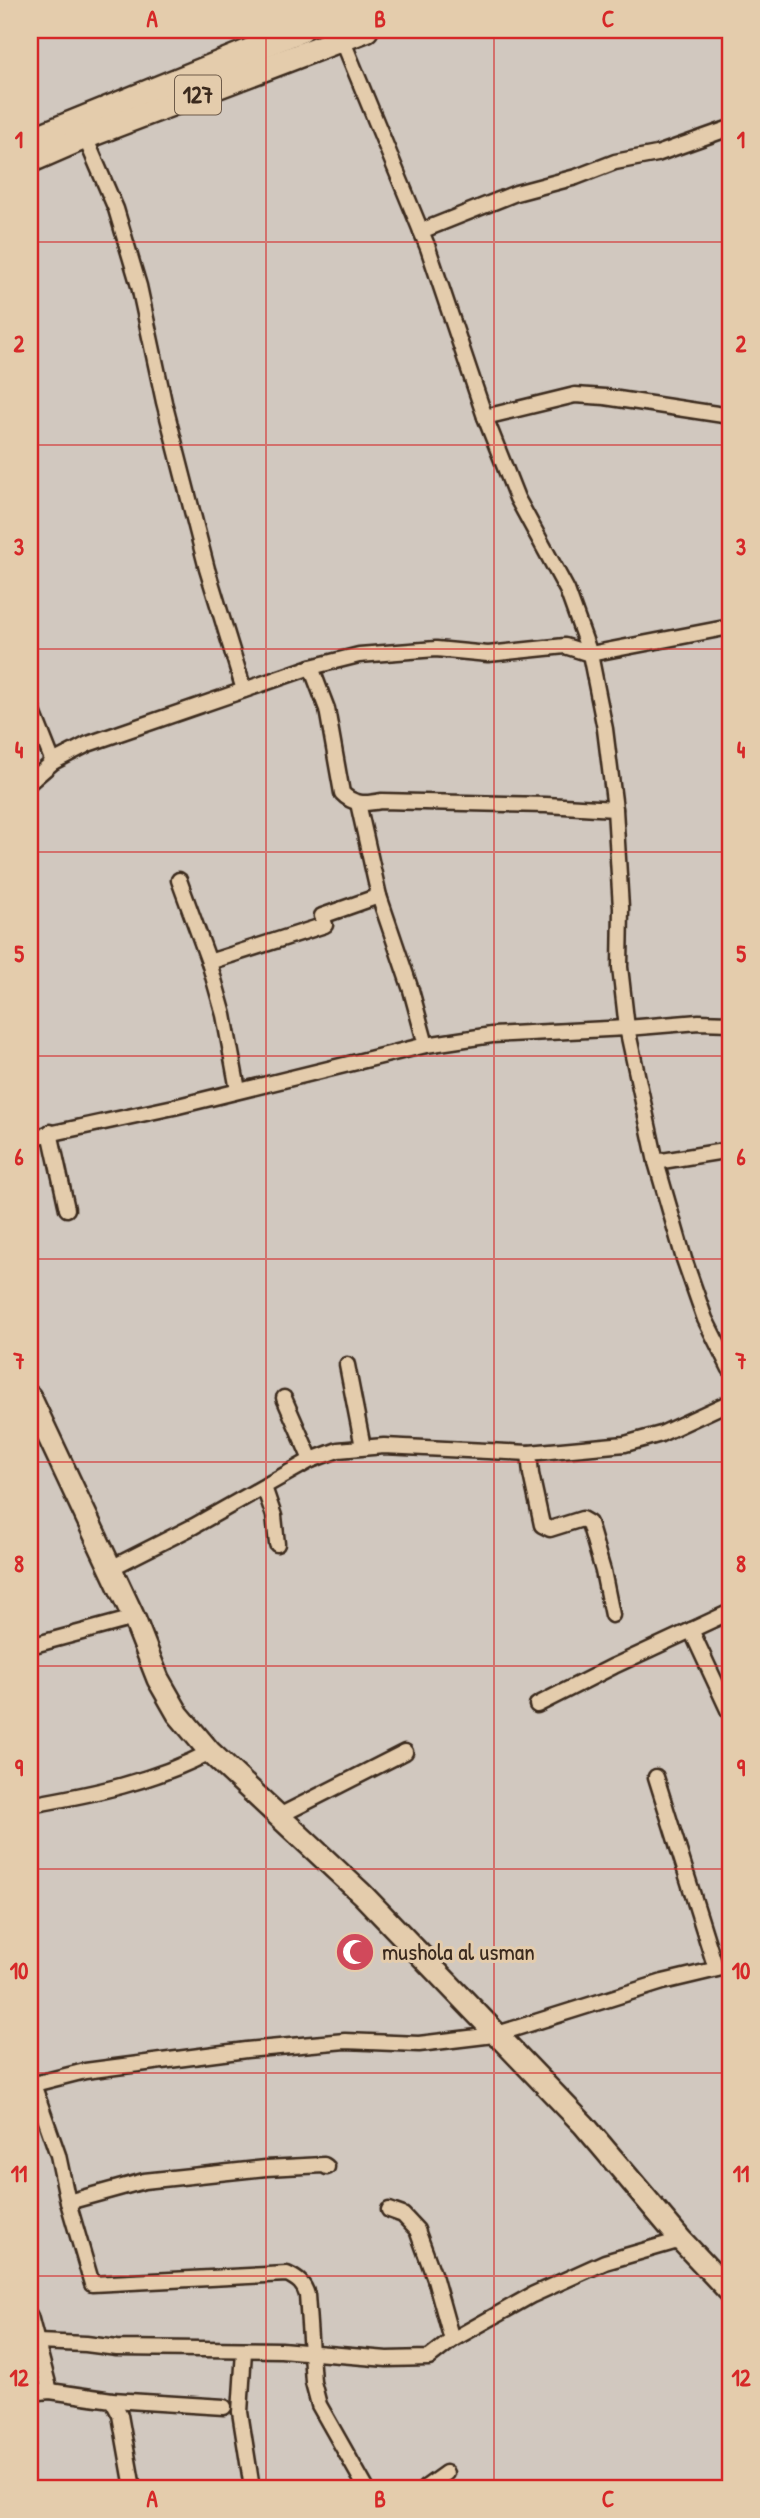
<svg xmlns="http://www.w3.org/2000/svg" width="760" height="2518" viewBox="0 0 760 2518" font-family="'Patrick Hand',sans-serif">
<rect width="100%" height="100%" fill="#d1c8bf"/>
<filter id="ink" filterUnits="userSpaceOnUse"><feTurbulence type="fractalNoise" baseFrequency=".0143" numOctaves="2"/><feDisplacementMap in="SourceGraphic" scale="14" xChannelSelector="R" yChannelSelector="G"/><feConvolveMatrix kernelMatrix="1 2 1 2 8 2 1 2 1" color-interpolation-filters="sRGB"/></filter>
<g filter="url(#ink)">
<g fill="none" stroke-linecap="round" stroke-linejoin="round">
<!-- minor casing -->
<g stroke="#3b2a1e" stroke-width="19">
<g id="minor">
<polyline points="340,34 428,248 485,417 517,498 567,590 590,654 605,729 615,809 621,908 620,967 627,1028 656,1162 684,1259 705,1319 730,1369"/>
<polyline points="85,137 116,209 139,286 164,402 207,569 244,690"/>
<polyline points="421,231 516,193 576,177 615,162 657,154 730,128"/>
<polyline points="485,417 575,395 605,397 730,416"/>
<path d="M 311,667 L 327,709 L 342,793 C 353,805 366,804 381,801 L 546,805 L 615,809"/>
<polyline points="30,704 53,762"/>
<polyline points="30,782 53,762 88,744 311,667 359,655 436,649 488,654 565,646 590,654 730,627"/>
<polyline points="358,803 379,896 411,990 426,1045"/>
<polyline points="179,880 209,962 224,1015 238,1090"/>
<polyline points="209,962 325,925 322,916 379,896"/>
<polyline points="50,1132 67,1209"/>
<polyline points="30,1138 174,1107 426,1045 492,1035 627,1028 699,1022 730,1023"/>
<polyline points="656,1162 730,1150"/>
<polyline points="347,1365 363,1447"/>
<polyline points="284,1398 311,1460"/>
<polyline points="529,1453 531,1474 542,1525 550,1529 582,1519 589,1523 603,1571 612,1615"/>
<polyline points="264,1487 274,1516 277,1544"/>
<polyline points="111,1568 194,1526 311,1460 338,1450 384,1446 529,1453 625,1444 661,1434 730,1402"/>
<polyline points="691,1630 730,1714"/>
<polyline points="30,1646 134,1618"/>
<polyline points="537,1705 614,1666 730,1612"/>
<polyline points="656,1777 716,1969"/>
<path d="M 30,1805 C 93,1794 153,1782 210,1752"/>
<polyline points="277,1817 405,1752"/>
<path d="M 33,2084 L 58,2155 L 68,2202 L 92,2284 L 287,2274 C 298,2279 304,2284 307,2295 L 313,2382 L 319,2405 L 366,2488"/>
<polyline points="30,2085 85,2071 246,2050 345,2041 419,2044 494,2035 663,1982 730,1966"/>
<polyline points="68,2202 144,2181 266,2168 324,2165 327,2167"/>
<polyline points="389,2210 403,2215 417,2230 435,2279 452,2340"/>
<polyline points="30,2316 50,2391"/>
<polyline points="37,2342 86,2344 117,2348 281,2350 387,2359 429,2358 452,2340 532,2295 605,2262 681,2240"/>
<polyline points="244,2351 240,2412 252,2488"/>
<polyline points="30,2393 50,2391 112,2400 224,2407"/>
<polyline points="112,2400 120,2415 133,2488"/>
<polyline points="425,2488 446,2473"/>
</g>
</g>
<!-- secondary casing -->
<g stroke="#3b2a1e" stroke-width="26">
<polyline id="secondary" points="30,1397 134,1618 158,1679 178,1714 210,1752 362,1894 584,2125 681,2240 730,2292"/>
</g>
<!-- primary casing -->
<g stroke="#3b2a1e" stroke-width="28">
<g id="primary">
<polyline points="30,140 301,30"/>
<polyline points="30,161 85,137 366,30"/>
</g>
</g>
<!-- minor -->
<use href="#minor" stroke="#e4ccac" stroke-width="14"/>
<!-- secondary -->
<use href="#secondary" stroke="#e4ccac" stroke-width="21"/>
<!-- primary -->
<use href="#primary" stroke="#e4ccac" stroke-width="23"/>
</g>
</g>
<!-- grid -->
<path fill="none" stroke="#d62828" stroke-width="2" stroke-opacity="0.55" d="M 266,30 L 266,2488M 494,30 L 494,2488M 30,242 L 730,242M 30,445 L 730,445M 30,649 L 730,649M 30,852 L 730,852M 30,1056 L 730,1056M 30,1259 L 730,1259M 30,1462 L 730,1462M 30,1666 L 730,1666M 30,1869 L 730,1869M 30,2073 L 730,2073M 30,2276 L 730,2276"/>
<!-- icons -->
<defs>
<g id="mosque-disc" transform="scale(2.0125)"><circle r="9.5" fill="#d1495b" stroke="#e4ccac"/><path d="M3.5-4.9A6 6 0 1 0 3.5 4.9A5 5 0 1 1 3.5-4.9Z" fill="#fff"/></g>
</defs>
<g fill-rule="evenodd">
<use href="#mosque-disc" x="355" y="1952"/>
</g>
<g text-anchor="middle" stroke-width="6" stroke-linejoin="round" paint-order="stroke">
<!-- shield labels -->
<rect fill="#e4ccac" stroke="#6e5b49" stroke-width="2" x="175" y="75.5" width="46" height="39" rx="5"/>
<g font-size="23" font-weight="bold" fill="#3b2a1e">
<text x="198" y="103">127</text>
</g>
<!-- poi labels -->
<g font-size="24" fill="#3b2a1e" stroke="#e4ccac" text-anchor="start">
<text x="382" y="1960">mushola al usman</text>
</g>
</g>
<!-- margin -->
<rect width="760" height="2518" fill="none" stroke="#e4ccac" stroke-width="77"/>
<rect x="38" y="38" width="684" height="2442" fill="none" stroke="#d62828" stroke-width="2.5"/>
<g font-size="23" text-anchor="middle" font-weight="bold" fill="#d62828">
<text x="152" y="27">A</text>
<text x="380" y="27">B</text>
<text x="608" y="27">C</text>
<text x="19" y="148">1</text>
<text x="741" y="148">1</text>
<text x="19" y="352">2</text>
<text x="741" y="352">2</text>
<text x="19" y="555">3</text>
<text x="741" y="555">3</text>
<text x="19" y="758">4</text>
<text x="741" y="758">4</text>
<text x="19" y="962">5</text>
<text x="741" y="962">5</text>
<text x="19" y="1165">6</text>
<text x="741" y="1165">6</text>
<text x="19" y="1369">7</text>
<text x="741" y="1369">7</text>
<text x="19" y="1572">8</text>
<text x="741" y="1572">8</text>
<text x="19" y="1776">9</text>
<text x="741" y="1776">9</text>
<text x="19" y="1979">10</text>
<text x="741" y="1979">10</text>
<text x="19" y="2182">11</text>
<text x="741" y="2182">11</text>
<text x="19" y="2386">12</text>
<text x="741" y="2386">12</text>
<text x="152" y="2507">A</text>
<text x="380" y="2507">B</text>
<text x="608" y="2507">C</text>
</g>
</svg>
